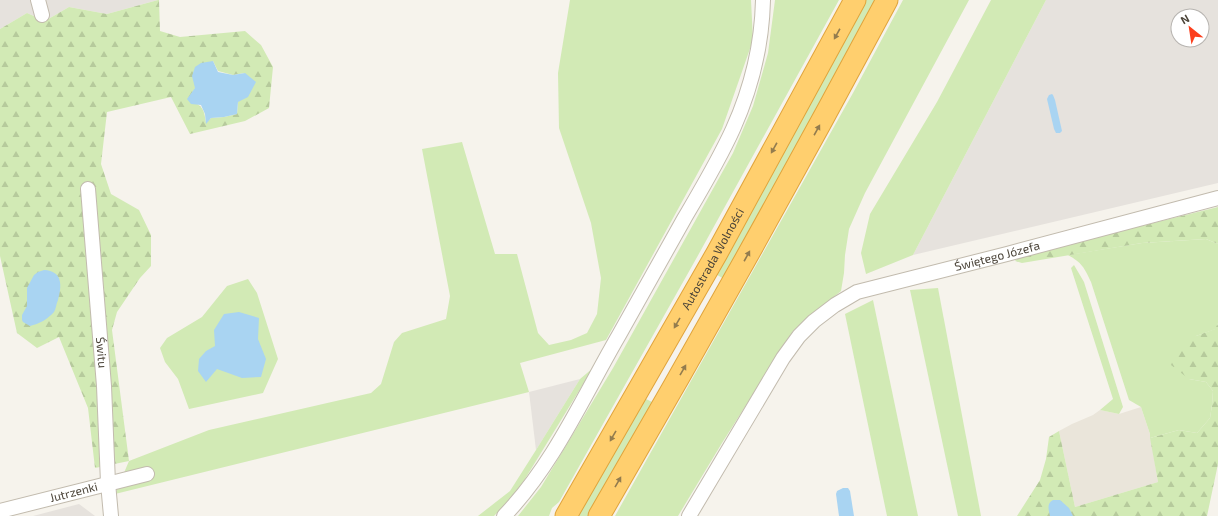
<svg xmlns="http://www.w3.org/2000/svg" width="1218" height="516" viewBox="0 0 1218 516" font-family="'Exo 2',sans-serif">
<defs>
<pattern id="forest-firs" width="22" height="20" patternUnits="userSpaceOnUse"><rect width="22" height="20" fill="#d2eab5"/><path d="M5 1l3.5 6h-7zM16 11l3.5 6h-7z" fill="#b6ca9c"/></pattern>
</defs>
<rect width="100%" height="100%" fill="#f6f3ec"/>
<!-- residential -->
<polygon fill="#eae5da" points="1141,407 1150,434 1158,482 1075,507 1059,431 1072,424 1093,415 1100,410 1119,414"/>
<!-- industrial -->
<g fill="#e6e2dd" fill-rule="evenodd">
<polygon points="0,0 158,0 107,14 69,7 45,21 27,13 0,29"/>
<path d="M 1046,0 L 1218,0 L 1218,183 L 913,255 ZM 1178,16 L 1202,16 L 1202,40 L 1178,40 Z"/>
<polygon points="580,379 536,450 529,392"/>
<polygon points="79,504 95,516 33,516"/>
</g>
<!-- grass -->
<g fill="#d2eab5">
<polygon points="570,0 751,0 753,40 722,129 606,340 520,363 529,392 115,494 129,461 209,430 371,393 381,384 394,342 402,333 446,319 450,296 422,149 462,142 495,254 517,254 538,333 549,345 571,340 587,333 597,314 601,278 591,223 559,128 558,73"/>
<polygon points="775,0 839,0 696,259 559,502 552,508 549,516 518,516 541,487 613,368 733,153 753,106 768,53"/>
<polygon points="862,0 880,0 724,279 714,273"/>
<polygon points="903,0 969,0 865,193 849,229 845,255 844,273 841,291 793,331 722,443 678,516 615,516 853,93"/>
<polygon points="991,0 1046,0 913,255 866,274 861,253 870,214 937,102"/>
<path d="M 1206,239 L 1218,244 L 1218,323 L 1216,329 L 1196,336 L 1189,379 L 1206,382 L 1213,391 L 1212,405 L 1210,418 L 1197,433 L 1179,430 L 1150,438 L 1150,434 L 1141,407 L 1129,400 L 1091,282 C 1084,267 1082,263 1068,255 L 1142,243 Z"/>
<polygon points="1074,265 1084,282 1123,407 1119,414 1100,410 1113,399 1071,268"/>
<polygon points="248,279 257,293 278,359 263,393 189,409 178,379 165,362 160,348 167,338 202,317 227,286"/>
<polygon points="938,288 981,516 958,516 910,290"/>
<polygon points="873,300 918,516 887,516 845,314"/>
<polygon points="593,368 517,492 494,516 478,516 510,491 536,450 580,379"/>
<polygon points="644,398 654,403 592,516 573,516"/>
</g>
<!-- forest -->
<g fill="url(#forest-firs)" fill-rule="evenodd">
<path d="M 158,0 L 159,0 L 160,31 L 180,37 L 245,31 L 261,45 L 273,67 L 269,108 L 245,121 L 190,134 L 171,97 L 107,112 L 101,164 L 111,194 L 139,210 L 151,235 L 151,266 L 140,278 L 117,312 L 112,330 L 129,461 L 95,468 L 88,408 L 59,337 L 37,348 L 17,333 L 0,256 L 0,29 L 27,13 L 45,21 L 69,7 L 107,14 ZM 213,61 L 218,71 L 233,75 L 245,73 L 238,102 L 237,114 L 224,117 L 211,118 L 206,123 C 204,107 202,106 188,99 Z"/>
<polygon points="1218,207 1218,244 1206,239 1142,243 1022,263 1015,261 1019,256"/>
<polygon points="1218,323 1218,464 1207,516 1017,516 1040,480 1046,459 1049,437 1059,431 1075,507 1158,482 1150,438 1179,430 1197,433 1210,418 1212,405 1213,391 1206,382 1189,379 1171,365 1179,346 1196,336 1215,329"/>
</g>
<!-- water -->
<g fill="#a9d4f2">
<polygon points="213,61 218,72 233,75 245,73 256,82 248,97 238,102 237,114 224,117 211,118 206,124 205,114 201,105 191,104 187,99 195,88 192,76 195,67 201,63"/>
<polygon points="1052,94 1053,95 1055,100 1062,131 1060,133 1056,133 1054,129 1047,99 1049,95"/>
<path d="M 44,270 C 63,271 62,286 58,300 C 56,304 56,309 54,312 C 48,319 39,324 30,326 L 23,322 L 22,320 L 22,315 L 27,306 L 27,288 L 34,275 L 38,272 Z"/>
<polygon points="239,312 259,318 258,339 266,359 261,377 242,378 217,369 206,382 198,371 199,359 206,351 215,346 214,330 224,314"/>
<polygon points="843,488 848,488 850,491 854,516 839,516 836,494 837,491"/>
<path d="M 1053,500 L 1060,500 L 1069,508 L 1073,516 L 1050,516 C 1049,510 1046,504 1053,500 Z"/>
</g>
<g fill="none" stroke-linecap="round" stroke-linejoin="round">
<!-- minor casing -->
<g stroke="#c2bbae" stroke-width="16">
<g id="minor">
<polyline points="38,0 42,15"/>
<path id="s1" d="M 88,189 L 104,386 L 108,483 L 111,516"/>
<path id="s2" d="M 0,511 L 147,474"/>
<path d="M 504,516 C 554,464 583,397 619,335 C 640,297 662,258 684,219 C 701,190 719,160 733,129 C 751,89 762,43 763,0"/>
<path id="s3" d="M 689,516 L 783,358 L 799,336 L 814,321 L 835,305 L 857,292 L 1007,254 L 1218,198"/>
</g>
</g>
<!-- highway casing -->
<g stroke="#e0a43c" stroke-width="23">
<g id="highway">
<path id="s4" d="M 566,516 L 717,253 L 855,0"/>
<path d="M 599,516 C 698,346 794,174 887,0"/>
</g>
</g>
<!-- minor -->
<use href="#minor" stroke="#fff" stroke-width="14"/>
<!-- highway -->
<use href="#highway" stroke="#ffcf6e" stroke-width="21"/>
</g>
<!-- one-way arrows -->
<defs><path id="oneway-solid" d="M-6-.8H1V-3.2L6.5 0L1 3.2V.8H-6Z"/></defs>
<g fill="#937c4e">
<use href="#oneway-solid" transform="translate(837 34) rotate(119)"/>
<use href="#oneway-solid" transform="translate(817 130) rotate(-61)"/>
<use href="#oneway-solid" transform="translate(774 148) rotate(119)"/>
<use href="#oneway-solid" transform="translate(747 256) rotate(-61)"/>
<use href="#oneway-solid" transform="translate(677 323) rotate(120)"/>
<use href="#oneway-solid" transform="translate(683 370) rotate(-60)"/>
<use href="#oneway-solid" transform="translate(613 436) rotate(120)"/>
<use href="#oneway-solid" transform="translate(618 482) rotate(-60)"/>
</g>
<g text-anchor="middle" stroke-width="3" stroke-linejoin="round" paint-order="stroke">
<!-- street labels -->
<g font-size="12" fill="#4b4439" stroke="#fff">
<text dy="4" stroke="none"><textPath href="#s3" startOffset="429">Świętego Józefa</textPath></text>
<text dy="4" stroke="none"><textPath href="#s4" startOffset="296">Autostrada Wolności</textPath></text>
<text dy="4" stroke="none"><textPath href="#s1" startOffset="164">Świtu</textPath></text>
<text dy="4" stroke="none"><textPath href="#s2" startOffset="76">Jutrzenki</textPath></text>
</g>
</g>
<!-- north arrow -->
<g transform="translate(1190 28) rotate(330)"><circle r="19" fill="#ffffff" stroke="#b7b4b0"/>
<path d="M0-3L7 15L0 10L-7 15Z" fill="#fc3f1d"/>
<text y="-6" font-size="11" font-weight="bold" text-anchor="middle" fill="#4b4439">N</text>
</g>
</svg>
